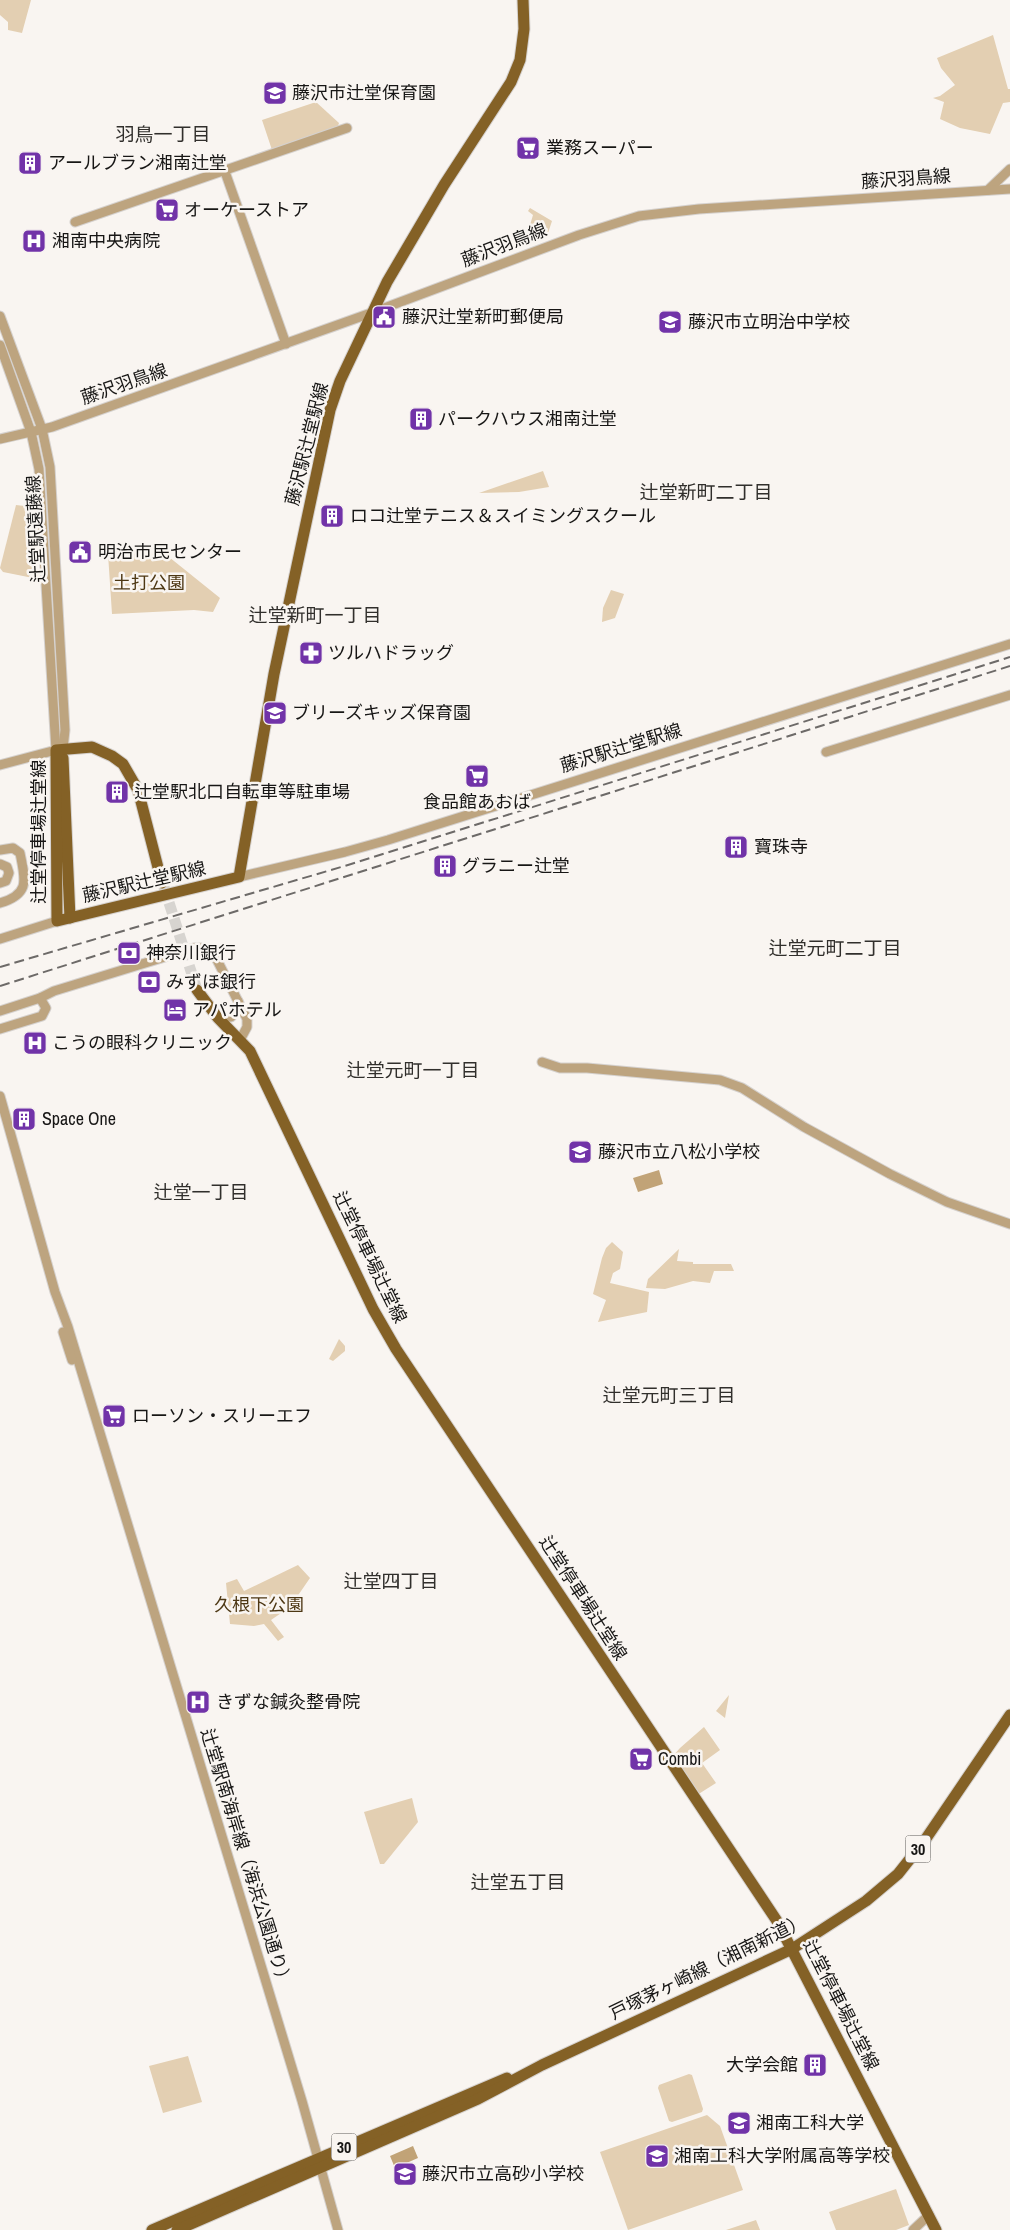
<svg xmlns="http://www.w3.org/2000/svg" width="1010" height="2230" viewBox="0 0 1010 2230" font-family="'Archivo Narrow','Noto Sans JP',sans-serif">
<rect width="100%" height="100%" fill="#f9f5f1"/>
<!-- green -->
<g fill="#e3cfb2">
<polygon points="0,0 31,0 22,33 8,30 8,22 0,15"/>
<polygon points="993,35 1008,89 1010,89 1010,102 1003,103 990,134 960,128 940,119 944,102 933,98 940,96 955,85 941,68 937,58"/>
<polygon points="316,102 339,123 338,126 272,150 262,120"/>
<polygon points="530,208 552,221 547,236 530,225 533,215 528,211"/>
<polygon points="543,471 549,487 519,492 479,493"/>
<polygon points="16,505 33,507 38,579 3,572 0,568"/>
<polygon points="164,553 220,598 213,612 194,610 112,614 108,554"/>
<polygon points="611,590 624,594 615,618 602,622 603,608"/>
<polygon points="612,1242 623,1252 620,1269 613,1273 610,1283 649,1292 647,1312 598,1322 606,1300 593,1294 602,1258 606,1248"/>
<polygon points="679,1249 677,1261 693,1262 693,1264 731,1264 734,1271 714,1271 710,1283 693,1281 665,1289 646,1288 648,1279"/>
<polygon points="339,1339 345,1346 345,1351 333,1361 329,1359"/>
<polygon points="298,1565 310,1578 290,1607 271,1620 284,1637 278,1641 264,1624 254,1626 230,1624 226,1583 237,1579 244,1591"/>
<polygon points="729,1695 725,1718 716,1711"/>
<polygon points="704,1727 720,1750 702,1763 716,1783 697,1795 672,1757 680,1748"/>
<polygon points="412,1798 418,1822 384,1864 380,1864 364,1812"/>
<polygon points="188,2056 202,2102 163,2113 149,2066"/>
<polygon points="689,2074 692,2075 703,2109 702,2112 672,2122 669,2121 658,2088 659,2085"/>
<polygon points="707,2115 720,2126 743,2190 628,2230 600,2152"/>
<polygon points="896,2189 909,2225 896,2230 836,2230 829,2212"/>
<polygon points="756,2220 760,2230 726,2230"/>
</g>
<!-- water -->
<g fill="#c1a377">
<polygon points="659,1170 663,1184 638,1192 633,1178"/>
<polygon points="413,2146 418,2158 395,2168 390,2156"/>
</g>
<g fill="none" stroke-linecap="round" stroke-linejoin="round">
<!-- major-tunnel -->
<polyline stroke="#d7d4d0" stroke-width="11" stroke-dasharray="11 5.5" stroke-linecap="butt" points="164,887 197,990"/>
<!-- minor casing -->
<g stroke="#d5d1ce" stroke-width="11">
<g id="minor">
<polyline points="224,169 286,344"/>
<polyline points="988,190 1010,169"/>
<polyline points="75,222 347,128"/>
<polyline points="0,316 42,429 50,467 65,730 63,749"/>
<polyline points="0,345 31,432 39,469 56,750 0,765"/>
<polyline points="0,439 52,427 371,313 579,235 639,216 699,209 1010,189"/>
<polyline points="826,752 1010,695"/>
<path d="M 0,850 L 13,848 L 20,853 C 25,879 31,894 0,903"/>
<polyline points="0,864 7,867 9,873 6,881 0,883"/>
<polyline points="239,877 345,852 388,840 1010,644"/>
<polyline points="0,939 57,921"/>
<polyline points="0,1011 40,998 54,991 194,948 203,948 215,956 247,1019 247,1027 240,1040"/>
<polyline points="218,1018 231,1017 235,1012 238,1001"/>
<polyline points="0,1029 42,1016 46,1008 40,998"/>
<polyline points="542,1062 560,1068 587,1068 720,1080 742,1088 804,1127 890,1174 947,1202 1010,1224"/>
<polyline points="0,1096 55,1292 68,1327 302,2101 338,2230"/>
<polyline points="63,1332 72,1360"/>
<polyline points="913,2230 929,2215"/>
</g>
</g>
<!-- major casing -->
<g stroke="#d5d1ce" stroke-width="13">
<g id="major">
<polyline points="63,758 70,918"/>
<polyline points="162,883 138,790 123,764 112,756 92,747 56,750 57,921 239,877 274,674 330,410 340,381 387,282 444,185 511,82 520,60 524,29 523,0"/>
<polyline points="197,990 218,1018 250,1051 373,1309 396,1349 777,1921 936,2230"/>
<polyline points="152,2230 507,2078"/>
<polyline points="177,2230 478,2099 542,2065 792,1949 866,1901 898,1874 925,1840 1010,1715"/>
</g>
</g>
<!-- minor -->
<use href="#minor" stroke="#bda47f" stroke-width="9"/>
<!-- major -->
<use href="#major" stroke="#846126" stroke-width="11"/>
<!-- rail -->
<g stroke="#6d6a68" stroke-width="2" stroke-dasharray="10 5" stroke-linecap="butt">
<polyline points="0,967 348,865 1010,657"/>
<polyline points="0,986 1010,666"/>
</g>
</g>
<!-- icons -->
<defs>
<g id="school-square" transform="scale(1.25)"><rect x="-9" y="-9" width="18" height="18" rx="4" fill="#7133a8" stroke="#f9f5f1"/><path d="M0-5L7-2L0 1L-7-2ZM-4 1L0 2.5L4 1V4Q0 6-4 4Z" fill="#fff"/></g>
<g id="supermarket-square" transform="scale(1.25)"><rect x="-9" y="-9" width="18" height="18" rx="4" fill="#7133a8" stroke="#f9f5f1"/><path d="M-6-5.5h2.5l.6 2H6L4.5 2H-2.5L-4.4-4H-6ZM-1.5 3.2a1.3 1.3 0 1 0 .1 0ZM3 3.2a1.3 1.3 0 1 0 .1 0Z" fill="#fff"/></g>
<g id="building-square" transform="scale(1.25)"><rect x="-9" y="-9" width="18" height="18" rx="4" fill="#7133a8" stroke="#f9f5f1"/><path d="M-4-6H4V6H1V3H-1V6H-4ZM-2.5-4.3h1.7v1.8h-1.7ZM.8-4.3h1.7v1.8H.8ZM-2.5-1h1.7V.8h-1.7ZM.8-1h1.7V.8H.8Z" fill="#fff"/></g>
<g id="hospital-square" transform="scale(1.25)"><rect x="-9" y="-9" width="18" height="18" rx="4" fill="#7133a8" stroke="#f9f5f1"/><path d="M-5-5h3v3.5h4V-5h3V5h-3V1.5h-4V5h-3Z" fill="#fff"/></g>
<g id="civic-square" transform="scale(1.25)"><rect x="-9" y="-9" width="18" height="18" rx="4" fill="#7133a8" stroke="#f9f5f1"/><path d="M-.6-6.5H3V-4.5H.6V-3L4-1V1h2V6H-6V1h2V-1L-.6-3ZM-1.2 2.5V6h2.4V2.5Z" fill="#fff"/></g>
<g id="pharmacy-square" transform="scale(1.25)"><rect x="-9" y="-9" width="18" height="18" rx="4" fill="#7133a8" stroke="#f9f5f1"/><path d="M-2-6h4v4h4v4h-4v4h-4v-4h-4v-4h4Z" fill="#fff"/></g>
<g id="bank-square" transform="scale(1.25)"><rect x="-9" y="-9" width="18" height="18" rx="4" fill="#7133a8" stroke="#f9f5f1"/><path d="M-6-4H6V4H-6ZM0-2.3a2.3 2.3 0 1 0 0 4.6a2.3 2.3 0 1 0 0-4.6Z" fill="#fff"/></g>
<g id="hotel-square" transform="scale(1.25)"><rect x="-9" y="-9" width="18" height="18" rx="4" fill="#7133a8" stroke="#f9f5f1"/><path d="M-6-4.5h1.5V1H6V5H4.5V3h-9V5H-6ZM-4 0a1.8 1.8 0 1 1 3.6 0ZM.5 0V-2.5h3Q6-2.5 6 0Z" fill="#fff"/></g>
<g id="university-square" transform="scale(1.25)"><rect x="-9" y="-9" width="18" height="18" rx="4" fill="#7133a8" stroke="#f9f5f1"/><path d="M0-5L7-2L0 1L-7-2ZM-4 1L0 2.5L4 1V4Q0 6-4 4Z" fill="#fff"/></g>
</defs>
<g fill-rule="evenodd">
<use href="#school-square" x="275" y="93"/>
<use href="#supermarket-square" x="528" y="148"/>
<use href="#building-square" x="30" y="163"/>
<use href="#supermarket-square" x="167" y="210"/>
<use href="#hospital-square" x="34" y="241"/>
<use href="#civic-square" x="384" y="317"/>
<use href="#school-square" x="670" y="322"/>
<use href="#building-square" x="421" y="419"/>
<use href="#building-square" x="332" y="516"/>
<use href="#civic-square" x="80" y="552"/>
<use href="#pharmacy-square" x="311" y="653"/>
<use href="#school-square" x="275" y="713"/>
<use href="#supermarket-square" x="477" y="776"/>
<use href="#building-square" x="117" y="792"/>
<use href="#building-square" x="736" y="847"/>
<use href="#building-square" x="445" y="866"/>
<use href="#bank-square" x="129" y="953"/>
<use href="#bank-square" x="149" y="982"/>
<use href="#hotel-square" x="175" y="1010"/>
<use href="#hospital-square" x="35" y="1043"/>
<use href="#building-square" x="24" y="1119"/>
<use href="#school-square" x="580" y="1152"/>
<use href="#supermarket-square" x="114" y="1416"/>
<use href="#hospital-square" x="198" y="1702"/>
<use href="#supermarket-square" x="641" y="1759"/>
<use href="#building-square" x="815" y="2065"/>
<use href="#university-square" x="739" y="2123"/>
<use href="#school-square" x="657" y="2156"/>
<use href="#school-square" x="405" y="2174"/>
</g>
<g text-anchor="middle" stroke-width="5" stroke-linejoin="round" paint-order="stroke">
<!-- shield labels -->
<g fill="#f9f5f1" stroke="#5b5957" stroke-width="1">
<rect x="905.5" y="1835.5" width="25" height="27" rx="4"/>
<rect x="331.5" y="2133.5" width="25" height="27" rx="4"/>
</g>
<g font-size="16" font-weight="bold" fill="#171615">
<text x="918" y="1855">30</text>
<text x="344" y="2153">30</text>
</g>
<!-- poi labels -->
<g font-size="18" fill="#171615" stroke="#f9f5f1" text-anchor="start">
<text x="292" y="99">藤沢市辻堂保育園</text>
<text x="546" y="154">業務スーパー</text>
<text x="48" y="169">アールブラン湘南辻堂</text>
<text x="184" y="216">オーケーストア</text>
<text x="52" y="247">湘南中央病院</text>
<text x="402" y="323">藤沢辻堂新町郵便局</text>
<text x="688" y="328">藤沢市立明治中学校</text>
<text x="438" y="425">パークハウス湘南辻堂</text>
<text x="350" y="522">ロコ辻堂テニス＆スイミングスクール</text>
<text x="98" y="558">明治市民センター</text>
<text x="328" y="659">ツルハドラッグ</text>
<text x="292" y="719">ブリーズキッズ保育園</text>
<text x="134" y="798">辻堂駅北口自転車等駐車場</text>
<text x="477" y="808" text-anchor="middle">食品館あおば</text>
<text x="754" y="853">寶珠寺</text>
<text x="462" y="872">グラニー辻堂</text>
<text x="146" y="959">神奈川銀行</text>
<text x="166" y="988">みずほ銀行</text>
<text x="192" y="1016">アパホテル</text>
<text x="52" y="1049">こうの眼科クリニック</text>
<text x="42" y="1125">Space One</text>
<text x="598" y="1158">藤沢市立八松小学校</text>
<text x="132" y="1422">ローソン・スリーエフ</text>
<text x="216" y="1708">きずな鍼灸整骨院</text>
<text x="658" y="1765">Combi</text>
<text x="798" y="2071" text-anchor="end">大学会館</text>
<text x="756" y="2129">湘南工科大学</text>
<text x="674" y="2162">湘南工科大学附属高等学校</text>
<text x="422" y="2180">藤沢市立高砂小学校</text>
</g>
<!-- street labels -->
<g font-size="18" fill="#171615" stroke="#f9f5f1">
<text transform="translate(906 179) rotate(-4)" y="6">藤沢羽鳥線</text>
<text transform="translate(504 245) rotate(-21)" y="6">藤沢羽鳥線</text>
<text transform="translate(124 384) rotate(-19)" y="6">藤沢羽鳥線</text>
<text transform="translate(307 444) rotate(-76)" y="6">藤沢駅辻堂駅線</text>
<text transform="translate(36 529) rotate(-93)" y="6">辻堂駅遠藤線</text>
<text transform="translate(621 748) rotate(-17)" y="6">藤沢駅辻堂駅線</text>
<text transform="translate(39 832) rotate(-90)" y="6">辻堂停車場辻堂線</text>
<text transform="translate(144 882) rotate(-13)" y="6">藤沢駅辻堂駅線</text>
<text transform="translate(370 1257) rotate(64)" y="6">辻堂停車場辻堂線</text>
<text transform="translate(583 1598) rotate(57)" y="6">辻堂停車場辻堂線</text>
<text transform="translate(246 1858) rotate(73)" y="6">辻堂駅南海岸線（海浜公園通り）</text>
<text transform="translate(708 1967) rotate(-26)" y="6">戸塚茅ヶ崎線（湘南新道）</text>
<text transform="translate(841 2005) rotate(63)" y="6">辻堂停車場辻堂線</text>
</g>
<!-- park labels -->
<g font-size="18" fill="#4d3713" stroke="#f9f5f1">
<text x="149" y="589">土打公園</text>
<text x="259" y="1611">久根下公園</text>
</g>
<!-- neighbourhood labels -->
<g font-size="19" fill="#312f2c" stroke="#f9f5f1">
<text x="163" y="141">羽鳥一丁目</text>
<text x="706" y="499">辻堂新町二丁目</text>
<text x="315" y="622">辻堂新町一丁目</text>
<text x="835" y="955">辻堂元町二丁目</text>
<text x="413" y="1077">辻堂元町一丁目</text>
<text x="201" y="1199">辻堂一丁目</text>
<text x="669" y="1402">辻堂元町三丁目</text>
<text x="391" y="1588">辻堂四丁目</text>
<text x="518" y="1889">辻堂五丁目</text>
</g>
</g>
</svg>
